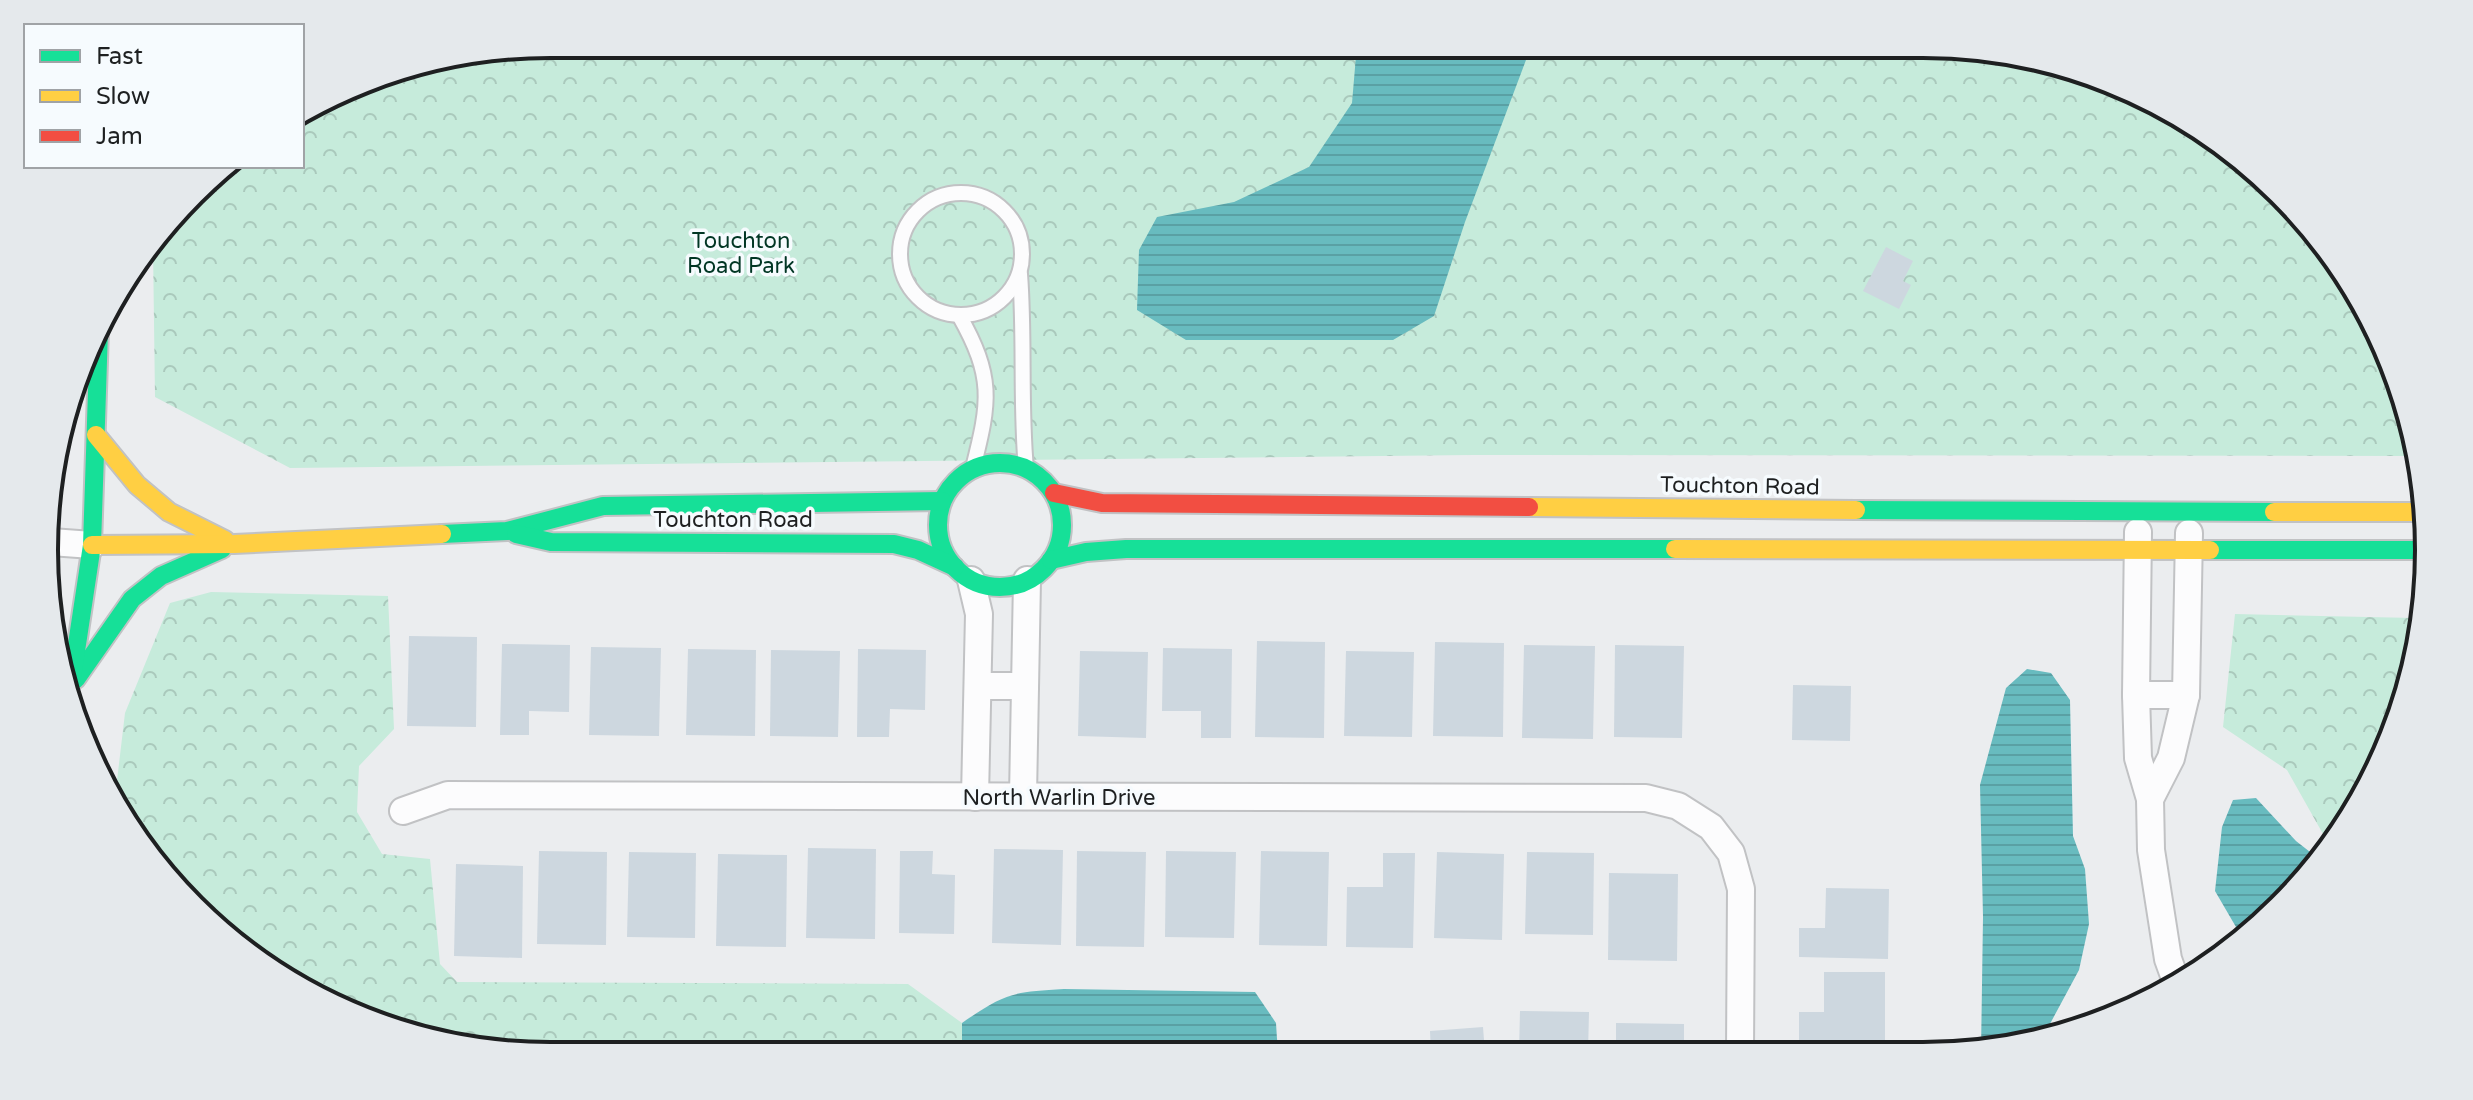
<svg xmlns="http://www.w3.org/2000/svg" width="2473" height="1100" viewBox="0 0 2473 1100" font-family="'Varela Round',sans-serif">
<defs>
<pattern id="forest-crowns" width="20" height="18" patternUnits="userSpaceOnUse" patternTransform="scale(2)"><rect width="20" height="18" fill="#c6ebdb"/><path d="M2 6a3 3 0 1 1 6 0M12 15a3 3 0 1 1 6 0" fill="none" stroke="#aac9bc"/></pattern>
<pattern id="water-rules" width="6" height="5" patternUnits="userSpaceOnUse" patternTransform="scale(2)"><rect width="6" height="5" fill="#68bbbf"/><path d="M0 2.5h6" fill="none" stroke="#5aa0a4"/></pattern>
</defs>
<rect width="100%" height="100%" fill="#ebedef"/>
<!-- forest -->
<g fill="url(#forest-crowns)">
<polygon points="550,44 1923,44 2086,71 2257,170 2377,327 2411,456 1472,455 290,468 155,397 153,247 217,169 222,166 302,166 302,120 387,71"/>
<polygon points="211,592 388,596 394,729 359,766 357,812 382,854 430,859 440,964 457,982 908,984 962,1023 962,1055 550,1056 387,1029 217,931 114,806 125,713 170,603"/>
<polygon points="2235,614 2415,618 2402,713 2339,837 2323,834 2287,770 2223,727"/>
</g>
<!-- water -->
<g fill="url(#water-rules)">
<polygon points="1357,44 1532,44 1465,222 1434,316 1393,340 1186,340 1137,310 1139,250 1157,217 1234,202 1309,167 1352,103"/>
<polygon points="2027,669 2051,673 2070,700 2073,836 2085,869 2089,924 2079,970 2044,1035 1990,1052 1981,1052 1983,917 1980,785 2006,688"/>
<polygon points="2256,798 2296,841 2319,859 2256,931 2247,937 2236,927 2215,891 2222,827 2233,800"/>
<path d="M 1064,989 L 1255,992 L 1276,1023 L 1278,1054 L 962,1055 L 962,1023 C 1005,993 1012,992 1064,989 Z"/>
</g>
<!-- building -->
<g fill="#cdd7df">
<polygon points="1886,247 1913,261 1903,281 1911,285 1899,309 1863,291"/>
<polygon points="409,636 477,637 476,727 407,726"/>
<polygon points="1257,641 1325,642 1324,738 1255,737"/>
<polygon points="1435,642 1504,643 1503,737 1433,736"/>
<polygon points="502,644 570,645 569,712 529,711 529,735 500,735"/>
<polygon points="1524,645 1595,646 1593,739 1522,738"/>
<polygon points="1615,645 1684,646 1682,738 1614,737"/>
<polygon points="591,647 661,648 659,736 589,735"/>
<polygon points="1163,648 1232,649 1231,738 1201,738 1201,711 1162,711"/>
<polygon points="688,649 756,650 755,736 686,735"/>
<polygon points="858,649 926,650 925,710 890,709 889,737 857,737"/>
<polygon points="771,650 840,651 838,737 770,736"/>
<polygon points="1080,651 1148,652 1146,738 1078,736"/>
<polygon points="1346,651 1414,652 1412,737 1344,736"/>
<polygon points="1793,685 1851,686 1850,741 1792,740"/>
<polygon points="808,848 876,849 875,939 806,938"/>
<polygon points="994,849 1063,850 1061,945 992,943"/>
<polygon points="539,851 607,852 606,945 537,944"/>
<polygon points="900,851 933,851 932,874 955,875 954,934 899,933"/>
<polygon points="1077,851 1146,852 1144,947 1076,946"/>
<polygon points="1166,851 1236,852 1234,938 1165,937"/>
<polygon points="1261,851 1329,852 1327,946 1259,945"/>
<polygon points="629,852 696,853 695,938 627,937"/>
<polygon points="1437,852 1504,854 1502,940 1434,938"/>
<polygon points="1527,852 1594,853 1593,935 1525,934"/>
<polygon points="1383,853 1415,853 1413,948 1346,947 1347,887 1383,887"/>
<polygon points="718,854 787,855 786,947 716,946"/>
<polygon points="456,864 523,866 522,958 454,956"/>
<polygon points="1609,873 1678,874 1677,961 1608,960"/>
<polygon points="1826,888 1889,889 1888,959 1799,957 1799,928 1825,928"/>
<polygon points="1824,972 1885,972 1885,1041 1799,1040 1799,1012 1824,1012"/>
<polygon points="1520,1011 1589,1012 1588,1053 1519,1053"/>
<polygon points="1616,1023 1684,1024 1684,1053 1616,1053"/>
<polygon points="1483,1027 1485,1053 1431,1053 1430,1031"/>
</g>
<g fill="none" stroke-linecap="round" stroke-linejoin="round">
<!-- lane casing -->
<g stroke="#c1c2c4" stroke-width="18">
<g id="lane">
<circle cx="961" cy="254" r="61"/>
<path d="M 1020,274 C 1025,339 1020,404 1026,469"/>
<path d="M 959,315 C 994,377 990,401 973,468"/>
</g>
</g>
<!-- street casing -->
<g stroke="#c1c2c4" stroke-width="30">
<g id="street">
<polyline points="2138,532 2136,695 2138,758 2150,799 2151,850 2168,959 2177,984"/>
<polyline points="51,542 92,545"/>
<polyline points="971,580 979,614 975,797"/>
<polyline points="978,686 1025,686"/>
<polyline points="2136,695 2186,695"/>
<polyline points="1023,796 1027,580"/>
<polyline points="2150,799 2171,758 2186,695 2189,533"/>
<polyline points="403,811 448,795 1646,798 1678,806 1711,827 1731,853 1741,889 1740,1052"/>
</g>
</g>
<!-- fast casing -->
<g stroke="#c1c2c4" stroke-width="22">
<g id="fast">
<circle cx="1000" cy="525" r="62"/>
<polyline points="1856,510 2274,512"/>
<polyline points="442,534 507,531 603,506 942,501"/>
<polyline points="516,534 551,542 894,544 918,550 955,567"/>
<polyline points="2210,550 2424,550"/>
<polyline points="1051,560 1086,552 1126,549 1675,549"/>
<polyline points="76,679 132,599 161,576 222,549"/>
<polyline points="71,684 92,545 99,330"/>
</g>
</g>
<!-- slow casing -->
<g stroke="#c1c2c4" stroke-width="22">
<g id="slow">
<polyline points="96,435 137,485 169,512 225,540"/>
<polyline points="1529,507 1856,510"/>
<polyline points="2274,512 2427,512"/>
<polyline points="92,545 234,544 442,534"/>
<polyline points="1675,549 2210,550"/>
</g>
</g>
<!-- jam casing -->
<g stroke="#c1c2c4" stroke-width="22">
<polyline id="jam" points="1054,493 1102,503 1529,507"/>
</g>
<!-- lane -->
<use href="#lane" stroke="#fcfcfd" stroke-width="14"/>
<!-- street -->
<use href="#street" stroke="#fcfcfd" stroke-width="26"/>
<!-- fast -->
<use href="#fast" stroke="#16e098" stroke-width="18"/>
<!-- slow -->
<use href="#slow" stroke="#ffcf43" stroke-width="18"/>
<!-- jam -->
<use href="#jam" stroke="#f24e42" stroke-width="18"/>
</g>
<g text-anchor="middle" stroke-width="7" stroke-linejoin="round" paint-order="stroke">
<!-- park labels -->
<g font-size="22" fill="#013624" stroke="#f6fbfe">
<text x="741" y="248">Touchton<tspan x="741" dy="25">Road Park</tspan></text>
</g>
<!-- street labels -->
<g font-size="22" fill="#1e2021" stroke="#f6fbfe">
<text transform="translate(1740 485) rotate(1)" y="8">Touchton Road</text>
<text x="733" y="527">Touchton Road</text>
<text x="1059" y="805">North Warlin Drive</text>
</g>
</g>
<!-- crop -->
<path d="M0 0H2473V1100H0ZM550 58H1923A492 492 0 0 1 2415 550V550A492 492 0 0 1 1923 1042H550A492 492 0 0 1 58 550V550A492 492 0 0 1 550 58Z" fill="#e5e9ec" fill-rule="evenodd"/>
<path fill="none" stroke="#1e2021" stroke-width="4" d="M550 58H1923A492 492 0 0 1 2415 550V550A492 492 0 0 1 1923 1042H550A492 492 0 0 1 58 550V550A492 492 0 0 1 550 58Z"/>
<!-- legend -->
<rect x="24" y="24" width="280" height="144" fill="#f6fbfe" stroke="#a0a3a6" stroke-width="2"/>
<rect x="40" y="50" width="40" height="12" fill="#16e098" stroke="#a0a3a6" stroke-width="2"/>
<text x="96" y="64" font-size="24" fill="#1e2021">Fast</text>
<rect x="40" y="90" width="40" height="12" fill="#ffcf43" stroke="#a0a3a6" stroke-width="2"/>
<text x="96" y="104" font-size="24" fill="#1e2021">Slow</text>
<rect x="40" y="130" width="40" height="12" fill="#f24e42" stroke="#a0a3a6" stroke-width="2"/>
<text x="96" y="144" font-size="24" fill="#1e2021">Jam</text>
</svg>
